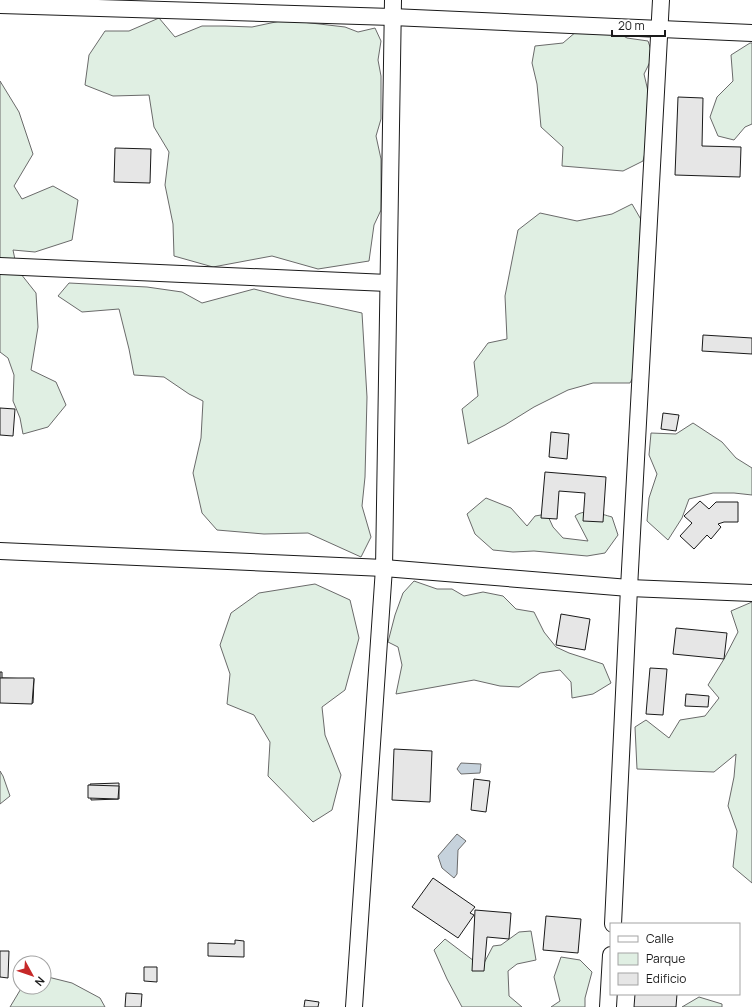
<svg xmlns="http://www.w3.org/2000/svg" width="752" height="1007" viewBox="0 0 752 1007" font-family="Manrope,sans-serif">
<rect width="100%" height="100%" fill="#fff"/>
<!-- green -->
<g fill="#e0efe3" stroke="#6a6a6a">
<polygon points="159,18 175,37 202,26 225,26 252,27 285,20 345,27 358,32 375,28 381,41 378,60 381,76 381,119 376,136 381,159 381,210 374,225 369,261 318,269 272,256 213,267 174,256 173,224 165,185 169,152 154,127 149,95 113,96 85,85 89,55 105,31 129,31"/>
<polygon points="584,25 620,34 627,38 648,41 653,56 644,74 654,117 643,161 623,171 562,166 563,147 541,127 537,84 532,63 535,46 563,43"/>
<polygon points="750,43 752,43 752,124 745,127 734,140 718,136 710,117 717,97 733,81 731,55"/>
<polygon points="0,81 19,112 33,154 14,186 22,199 53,186 78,200 72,240 35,252 13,250 17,269 36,293 38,327 31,370 56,382 66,405 48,427 23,434 20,418 13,401 14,375 8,358 0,352"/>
<polygon points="632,204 643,223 644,356 630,383 593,383 568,390 534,407 505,425 468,444 462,409 478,396 474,362 488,343 507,339 505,296 518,230 540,213 577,221 612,214"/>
<polygon points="69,283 147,287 182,292 202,303 254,289 285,297 321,304 362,313 367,397 365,477 362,506 371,537 361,557 308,533 264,534 217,530 202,513 193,473 201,438 203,401 189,394 164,377 134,375 129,349 119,309 82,312 58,296"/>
<polygon points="693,423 722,442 736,458 752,468 752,495 734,493 713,493 689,499 682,518 668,540 647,521 649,498 657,474 649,455 651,433 676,434"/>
<path d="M 486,498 L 511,508 L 527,526 L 535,516 L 547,514 L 553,527 L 563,538 L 588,541 L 575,516 C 585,508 601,514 612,517 L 618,535 L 605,553 L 587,556 L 534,551 L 513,552 L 493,550 L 475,534 L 467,514 Z"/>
<polygon points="414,581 437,589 452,589 464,596 483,592 503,596 516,609 534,612 544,632 556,647 569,653 603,664 611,683 593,694 572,698 571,682 560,670 540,673 519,687 500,686 474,680 396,694 402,665 398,647 388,642 395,615 403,593"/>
<polygon points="315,584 350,600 359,638 345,690 322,707 325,735 341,775 332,810 313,822 268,776 270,742 254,715 227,704 230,674 220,645 231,613 259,593"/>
<polygon points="752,602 752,883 733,867 737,831 728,806 734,777 736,754 714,772 637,769 635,727 646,720 669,738 680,720 705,716 719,698 708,685 724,659 738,632 731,611"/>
<polygon points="0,771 3,776 10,796 0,804"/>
<polygon points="531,931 536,960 517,964 508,971 509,996 522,1007 462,1007 447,979 434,950 445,939 482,967 493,946 501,945 519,932"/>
<polygon points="561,957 580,960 592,972 585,998 585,1007 551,1007 560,1001 554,977"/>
<polygon points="44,976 72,983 100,998 105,1007 10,1007 22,987 44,987"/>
<polygon points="699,997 722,1004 722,1007 682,1007"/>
</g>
<!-- water -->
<g fill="#c6d2dc" stroke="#6a6a6a">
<polygon points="461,763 481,764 480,773 461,774 457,769"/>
<polygon points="457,834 466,841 458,850 457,874 454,878 442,868 438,856"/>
</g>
<!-- building -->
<g fill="#e6e6e6" stroke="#1a1a1a">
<polygon points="678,97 703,98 702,146 741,147 740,177 675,175"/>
<polygon points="115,148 151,149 150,183 114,182"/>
<polygon points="703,335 752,338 752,354 702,351"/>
<polygon points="0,408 15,409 13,436 0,435"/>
<polygon points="663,413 679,415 676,431 661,429"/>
<polygon points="551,432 569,434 567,459 549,457"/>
<polygon points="545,472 606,477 603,522 583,521 585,493 559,491 557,519 541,518"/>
<polygon points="700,501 709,509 716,502 738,502 738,522 724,522 718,524 721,527 711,539 707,535 694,549 680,536 692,523 684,516"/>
<polygon points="561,614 590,619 585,650 556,645"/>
<polygon points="676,628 727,633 724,659 673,654"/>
<polygon points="650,668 667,669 663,715 646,714"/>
<polygon points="0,672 2,672 2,678 34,679 33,703 0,702"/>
<polygon points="0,678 34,678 32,704 0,703"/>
<polygon points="686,694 709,696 708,707 685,706"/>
<polygon points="394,749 432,751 430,802 392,800"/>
<polygon points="474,779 490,781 486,812 471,810"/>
<polygon points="119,783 119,799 91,800 90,784"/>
<polygon points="88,785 119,786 118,799 88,798"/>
<polygon points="433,878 475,907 470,913 474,915 458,938 412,907"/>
<polygon points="475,910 511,913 509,939 487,937 484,971 472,971"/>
<polygon points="546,916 581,919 578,953 543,950"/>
<polygon points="235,940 244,941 244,957 208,956 208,943 235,944"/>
<polygon points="0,951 9,951 8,978 0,977"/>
<polygon points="144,967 157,967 157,982 144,981"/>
<polygon points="126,993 142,994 141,1007 125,1007"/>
<polygon points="635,994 677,994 676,1007 634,1007"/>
<polygon points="305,1000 319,1002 318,1007 304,1007"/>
</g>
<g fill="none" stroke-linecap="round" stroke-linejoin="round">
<!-- street casing -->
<g stroke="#1a1a1a" stroke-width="18">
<g id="street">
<polyline points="0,5 392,17 752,33"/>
<polyline points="0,266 388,283"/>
<polyline points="0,551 384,568 629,588 752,593"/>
<polyline points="613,924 629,588 661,0"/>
<polyline points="354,1007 384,568 393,0"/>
<polyline points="608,1007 611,955"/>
</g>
</g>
<!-- street -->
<use href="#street" stroke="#fff" stroke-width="16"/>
</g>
<!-- legend -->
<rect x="610" y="923" width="130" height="72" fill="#ffffff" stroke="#a3a3a3"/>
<rect x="618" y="936" width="20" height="6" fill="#ffffff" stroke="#a3a3a3"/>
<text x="646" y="943" font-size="12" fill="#1a1a1a">Calle</text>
<rect x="618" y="953" width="20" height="12" fill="#e0efe3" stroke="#a3a3a3"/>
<text x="646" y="963" font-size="12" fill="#1a1a1a">Parque</text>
<rect x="618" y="973" width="20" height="12" fill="#e6e6e6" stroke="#a3a3a3"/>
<text x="646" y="983" font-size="12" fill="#1a1a1a">Edificio</text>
<!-- north arrow -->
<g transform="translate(32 975) rotate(130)"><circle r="19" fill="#ffffff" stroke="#a3a3a3"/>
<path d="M0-3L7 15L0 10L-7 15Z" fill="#c62828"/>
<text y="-6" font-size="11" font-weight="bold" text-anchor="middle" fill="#1a1a1a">N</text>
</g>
<!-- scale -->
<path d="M612 30v6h53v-6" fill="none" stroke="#1a1a1a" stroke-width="2"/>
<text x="618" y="30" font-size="12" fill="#1a1a1a" stroke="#ffffff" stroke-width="3" paint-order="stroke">20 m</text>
</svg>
